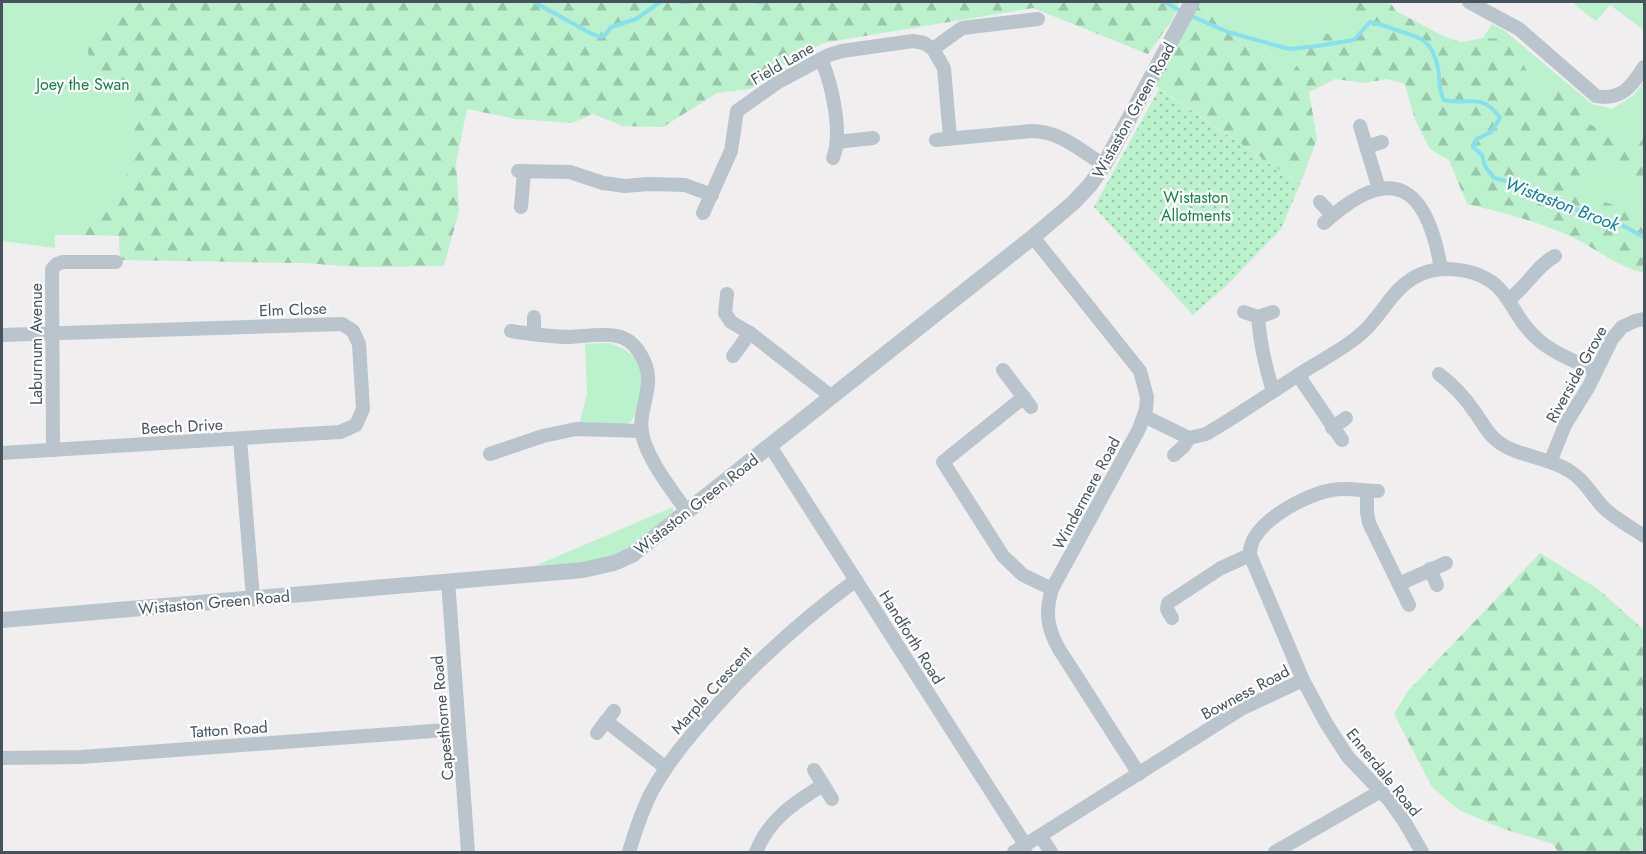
<svg xmlns="http://www.w3.org/2000/svg" width="1646" height="854" viewBox="0 0 1646 854" font-family="Jost,sans-serif">
<defs>
<pattern id="forest-firs" width="22" height="20" patternUnits="userSpaceOnUse" patternTransform="scale(1.5)"><rect width="22" height="20" fill="#bbf1cd"/><path d="M5 1l3.5 6h-7zM16 11l3.5 6h-7z" fill="#9ac6aa"/></pattern>
<pattern id="garden-dots" width="8" height="8" patternUnits="userSpaceOnUse" patternTransform="scale(1.5)"><rect width="8" height="8" fill="#bbf1cd"/><path d="M2 2h.1M6 6h.1" fill="none" stroke="#9ac6aa" stroke-width="1.8" stroke-linecap="round"/></pattern>
</defs>
<rect width="100%" height="100%" fill="#f1eeef"/>
<!-- green -->
<g fill="#bbf1cd">
<polygon points="2,2 179,2 119,235 55,235 55,248 2,241"/>
<polygon points="1210,2 1353,2 1352,4 1365,23 1340,40 1320,30 1293,71 1276,69 1266,48 1206,12"/>
<polygon points="1574,2 1644,2 1644,30 1610,5 1596,21 1576,6"/>
<polygon points="1492,24 1505,31 1592,104 1612,109 1634,95 1644,81 1644,136 1639,145 1628,149 1587,122 1580,102 1566,90 1535,88 1520,57 1503,39 1483,38"/>
<polygon points="1595,160 1634,176 1644,178 1644,217 1574,190"/>
<path d="M 609,343 C 643,353 646,375 637,405 C 635,413 634,421 626,424 C 613,430 593,424 579,424 L 587,394 L 585,344 Z"/>
<polygon points="673,507 673,512 622,553 599,561 535,566"/>
</g>
<!-- forest -->
<g fill="url(#forest-firs)">
<polygon points="116,2 1180,2 1172,20 1148,54 1033,8 823,43 778,68 750,89 717,93 663,127 623,126 593,114 572,123 516,119 467,109 456,163 459,211 444,266 357,267 304,263 120,260 119,236 84,235 83,227 120,203 132,154 127,140 129,109 111,84 93,76 87,47 113,25"/>
<path d="M 1192,2 L 1210,2 L 1206,12 C 1245,27 1258,30 1277,69 L 1293,71 L 1320,30 L 1340,40 L 1364,23 L 1352,4 L 1353,2 L 1390,2 L 1396,11 L 1445,37 L 1462,42 L 1483,38 L 1503,39 L 1520,57 L 1535,88 L 1566,90 L 1580,102 L 1587,122 L 1628,149 L 1639,145 L 1644,136 L 1644,178 L 1634,176 L 1595,160 L 1574,190 L 1644,217 L 1644,273 C 1613,265 1594,246 1565,234 C 1534,220 1500,212 1467,204 L 1449,160 L 1430,149 L 1415,120 L 1405,84 L 1387,79 L 1364,83 L 1335,79 L 1309,92 L 1317,139 L 1300,184 L 1148,81 Z"/>
<polygon points="1540,553 1598,589 1644,630 1644,852 1558,852 1553,844 1504,829 1459,810 1432,787 1394,714 1408,691"/>
</g>
<!-- garden -->
<polygon fill="url(#garden-dots)" points="1159,89 1300,184 1281,229 1227,285 1193,315 1094,207"/>
<g fill="none" stroke-linecap="round" stroke-linejoin="round">
<!-- stream -->
<g stroke="#85e0f0" stroke-width="4">
<polyline points="534,2 592,34 601,37 606,34 611,27 636,19 660,2"/>
<polyline points="681,2 689,2"/>
<polyline points="757,2 763,2"/>
<polyline points="1165,2 1182,12"/>
<path d="M 1189,15 L 1228,32 L 1289,49 L 1318,46 L 1354,40 L 1370,22 C 1379,23 1385,26 1393,29 C 1419,37 1432,38 1438,68 C 1440,79 1438,90 1444,100 C 1468,106 1481,91 1500,118 L 1491,132 L 1477,139 L 1473,147 L 1482,155 L 1485,166 L 1494,178 L 1514,183 L 1547,196 L 1559,204 L 1616,222 L 1644,237"/>
</g>
<!-- minor -->
<g stroke="#b9c4cc" stroke-width="14">
<path d="M 1469,2 L 1519,29 L 1596,96 C 1621,101 1632,86 1644,67"/>
<polyline points="933,49 962,28 1038,19"/>
<path d="M 821,59 C 832,84 843,133 833,158"/>
<polyline points="1360,126 1379,189"/>
<path d="M 936,140 L 1032,131 C 1060,131 1081,151 1104,165"/>
<polyline points="837,142 873,138"/>
<polyline points="1366,147 1382,142"/>
<polyline points="518,171 570,172 603,183 625,186 648,184 685,185 712,195"/>
<polyline points="1320,202 1332,215"/>
<polyline points="521,207 524,172"/>
<polyline points="703,213 731,151 737,111 778,82 829,55 842,51 913,41 924,43 933,49 944,68 950,138"/>
<path d="M 1324,223 C 1392,161 1427,185 1441,269"/>
<path d="M 1033,237 L 1140,371 L 1147,397 L 1146,409 L 1139,429 L 1052,589 C 1045,612 1047,628 1059,649 L 1139,774"/>
<polyline points="727,294 725,313 731,322 750,333 832,397"/>
<path d="M 1509,299 C 1527,287 1536,266 1555,256"/>
<polyline points="1244,312 1258,317 1273,312"/>
<path d="M 1258,317 C 1260,343 1265,366 1273,391"/>
<path d="M 511,331 C 531,334 551,337 571,337 C 586,336 603,333 617,336 C 627,338 634,344 639,352 C 662,386 633,407 644,441 C 653,467 672,490 687,512"/>
<polyline points="534,334 534,317"/>
<polyline points="2,335 342,324 353,331 359,344 363,409 356,425 340,432 2,453"/>
<polyline points="733,356 750,333"/>
<polyline points="1003,370 1031,407"/>
<path d="M 1439,374 C 1453,385 1464,396 1474,411 C 1481,420 1487,433 1496,440 C 1516,457 1546,456 1568,470 C 1584,479 1591,494 1603,507 C 1615,519 1631,527 1644,536"/>
<polyline points="1298,375 1342,440"/>
<polyline points="1024,397 943,462 1003,556 1023,575 1052,589"/>
<path d="M 1144,416 L 1189,438 L 1206,434 C 1240,414 1273,391 1306,370 C 1325,358 1347,347 1363,332 C 1384,313 1393,286 1421,274 C 1441,266 1468,268 1487,279 C 1507,290 1513,312 1527,328 C 1544,350 1572,360 1596,371"/>
<polyline points="1332,428 1346,418"/>
<polyline points="240,439 253,598"/>
<polyline points="770,446 1026,846"/>
<polyline points="53,450 52,269 57,264 63,262 116,262"/>
<polyline points="490,454 543,436 576,429 641,431"/>
<polyline points="1174,455 1184,446 1189,438"/>
<polyline points="1551,460 1565,425 1589,386 1612,339 1622,327 1635,321 1644,319"/>
<polyline points="1367,491 1367,512 1369,523 1409,605"/>
<path d="M 1378,491 C 1363,491 1347,487 1332,490 C 1306,494 1248,524 1250,555 L 1303,680 L 1326,723 L 1348,757 L 1389,800 L 1404,821 L 1422,852"/>
<polyline points="1430,569 1437,585"/>
<polyline points="448,581 468,852"/>
<polyline points="1399,584 1446,563"/>
<polyline points="1172,618 1167,609 1168,603 1221,568 1250,555"/>
<polyline points="606,721 666,768"/>
<polyline points="597,733 614,711"/>
<polyline points="2,758 81,757 459,729"/>
<polyline points="814,770 832,799"/>
<polyline points="1041,837 1051,852"/>
<path d="M 629,852 C 635,832 642,811 651,793 C 667,763 689,737 711,712 C 755,662 803,619 856,580"/>
<path d="M 756,852 C 769,819 794,803 823,785"/>
<polyline points="1014,852 1241,709 1303,680"/>
<polyline points="1275,852 1381,791"/>
</g>
<!-- tertiary -->
<polyline stroke="#b9c4cc" stroke-width="16" points="2,620 583,570 614,563 632,555 1033,237 1073,203 1090,185 1104,165 1192,2"/>
</g>
<g text-anchor="middle" stroke-width="4.5" stroke-linejoin="round" paint-order="stroke">
<!-- street labels -->
<g font-size="16" fill="#46535d" stroke="#fff">
<text transform="translate(782 63) rotate(-30)" y="6">Field Lane</text>
<text transform="translate(1133 110) rotate(-61)" y="6">Wistaston Green Road</text>
<text transform="translate(293 309) rotate(-2)" y="6">Elm Close</text>
<text transform="translate(36 344) rotate(-90)" y="6">Laburnum Avenue</text>
<text transform="translate(1576 374) rotate(-61)" y="6">Riverside Grove</text>
<text transform="translate(182 426) rotate(-3)" y="6">Beech Drive</text>
<text transform="translate(1086 493) rotate(-62)" y="6">Windermere Road</text>
<text transform="translate(696 504) rotate(-38)" y="6">Wistaston Green Road</text>
<text transform="translate(214 602) rotate(-5)" y="6">Wistaston Green Road</text>
<text transform="translate(912 637) rotate(58)" y="6">Handforth Road</text>
<text transform="translate(711 690) rotate(-48)" y="6">Marple Crescent</text>
<text transform="translate(1245 692) rotate(-28)" y="6">Bowness Road</text>
<text transform="translate(442 718) rotate(-95)" y="6">Capesthorne Road</text>
<text transform="translate(229 729) rotate(-4)" y="6">Tatton Road</text>
<text transform="translate(1384 772) rotate(51)" y="6">Ennerdale Road</text>
</g>
<!-- park labels -->
<g font-size="16" fill="#128345" stroke="#fff">
<text x="83" y="90">Joey the Swan</text>
<text x="1196" y="203">Wistaston<tspan x="1196" dy="18">Allotments</tspan></text>
</g>
<!-- water labels -->
<g font-size="18" font-style="italic" fill="#078299" stroke="#fff">
<text transform="translate(1562 204) rotate(21)" y="6">Wistaston Brook</text>
</g>
</g>
<!-- border -->
<rect width="1646" height="854" fill="none" stroke="#46535d" stroke-width="6"/>
</svg>
